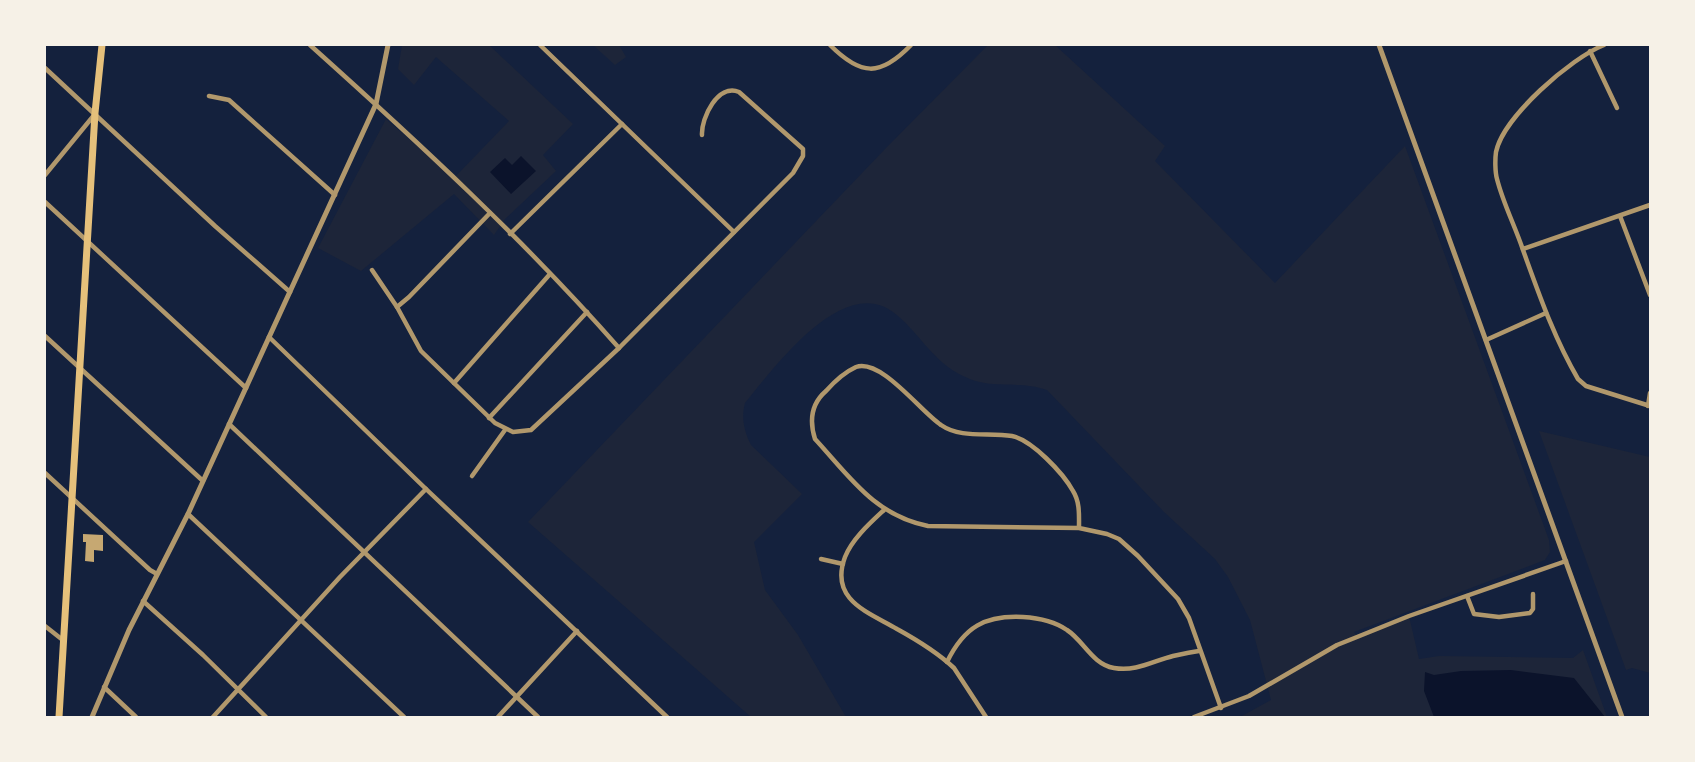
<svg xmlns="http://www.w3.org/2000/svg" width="1695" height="762" viewBox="0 0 1695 762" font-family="'Fira Sans',sans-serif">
<rect width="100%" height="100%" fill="#14213d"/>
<!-- green -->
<g fill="#1d2539">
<polygon points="402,45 489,45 573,124 543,155 556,171 505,219 494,235 454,194 361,271 318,248 386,119 454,178 509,121 436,57 414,85 398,69"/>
<polygon points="593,45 619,45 626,57 615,65"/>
<path d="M 988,45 L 1055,45 L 1165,146 L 1155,161 L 1275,283 L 1405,146 L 1549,540 L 1550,552 L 1545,560 L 1354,632 L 1357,636 L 1409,616 L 1419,659 L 1439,656 L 1573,658 L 1583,650 L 1607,717 L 1240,717 L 1271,700 L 1250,620 L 1228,577 L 1215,559 L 1164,512 L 1047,390 C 1017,379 992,392 959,374 C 931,359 917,330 893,312 C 842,274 773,369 745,403 C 741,418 744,431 751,445 L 802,494 L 754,542 L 765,590 L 798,635 L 846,717 L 751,717 L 528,522 L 886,148 Z"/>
<polygon points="1539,431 1650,457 1650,673 1632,668 1626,670"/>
</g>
<!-- water -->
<g fill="#0b132b">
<polygon points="521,156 536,171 511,194 490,172 505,158 512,165"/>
<polygon points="1511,670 1574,678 1605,717 1434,717 1424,691 1425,672 1434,675 1461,671"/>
</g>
<!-- building -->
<polygon fill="#c6a872" points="83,534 103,535 103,551 94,550 94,562 85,561 86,542 83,542"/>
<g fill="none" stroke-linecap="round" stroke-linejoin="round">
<!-- minor -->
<g stroke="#b1986c" stroke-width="4.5">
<path d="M 310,45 C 417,141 524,240 619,348"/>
<polyline points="540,45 734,232"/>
<path d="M 830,45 C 861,76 880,77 911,45"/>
<path d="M 1604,45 C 1571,58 1503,117 1496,152 C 1495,159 1495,172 1497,179 C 1503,203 1515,226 1523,250 C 1539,294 1554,338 1578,379 L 1586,386 L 1650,406"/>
<polyline points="1590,51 1617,108"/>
<polyline points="45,68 215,226 290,292"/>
<polyline points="209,96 229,100 335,195"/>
<polyline points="45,175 95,114"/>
<polyline points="45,202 246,388"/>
<polyline points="1620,216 1650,295"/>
<polyline points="510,234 622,124"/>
<polyline points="1523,249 1650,205"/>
<path d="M 372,270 L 397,307 L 421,351 L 495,423 L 513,432 L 531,430 L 619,348 L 793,173 L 803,156 L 803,149 L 739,92 C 718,83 701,118 702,135"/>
<polyline points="397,307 409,297 490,213"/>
<polyline points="45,336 203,481"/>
<polyline points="269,337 426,489 667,717"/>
<polyline points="1486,340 1546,313"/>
<polyline points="454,383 550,274"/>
<polyline points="1648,406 1650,393"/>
<polyline points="489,418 587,312"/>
<polyline points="229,424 538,717"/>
<polyline points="45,473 150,570 157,574"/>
<polyline points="472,476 505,430"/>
<path d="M 884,510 C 870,523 852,539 845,557 C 829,600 868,612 897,629 C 917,640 937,652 954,668 L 986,717"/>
<polyline points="188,514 404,717"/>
<path d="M 1079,528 C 1079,515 1080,502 1073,491 C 1063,473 1032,440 1012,436 C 989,432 961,439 941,425 C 921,412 881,358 856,367 C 845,372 834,382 826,391 C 811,404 809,420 815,439 C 850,477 874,515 928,526 L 1079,528 L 1107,534 L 1119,539 L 1138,556 L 1178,599 L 1189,618 L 1221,708"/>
<polyline points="821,559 843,564"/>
<polyline points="1467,596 1474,614 1499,617 1530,613 1533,609 1533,594"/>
<polyline points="143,601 203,655 266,717"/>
<polyline points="45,626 64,641"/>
<path d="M 947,662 C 964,627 985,615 1023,617 C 1039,618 1054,621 1067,630 C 1084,641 1092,664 1114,668 C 1136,672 1153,661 1173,656 C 1182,654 1191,652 1199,651"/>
<polyline points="104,687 136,717"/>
<polyline points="213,717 340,577 426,489"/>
<polyline points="498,717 577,631"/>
<polyline points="1194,717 1249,696 1337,645 1357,637 1409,616 1566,561"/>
</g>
<!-- tertiary -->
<g stroke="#b1986c" stroke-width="5">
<polyline points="1379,45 1622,717"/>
<polyline points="92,717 129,630 188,514 376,104 388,45"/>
</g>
<!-- primary -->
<polyline stroke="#e5c07b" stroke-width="7" points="59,717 95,113 102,45"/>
</g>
<!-- border -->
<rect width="1695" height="762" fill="none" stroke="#f6f1e7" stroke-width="92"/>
</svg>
